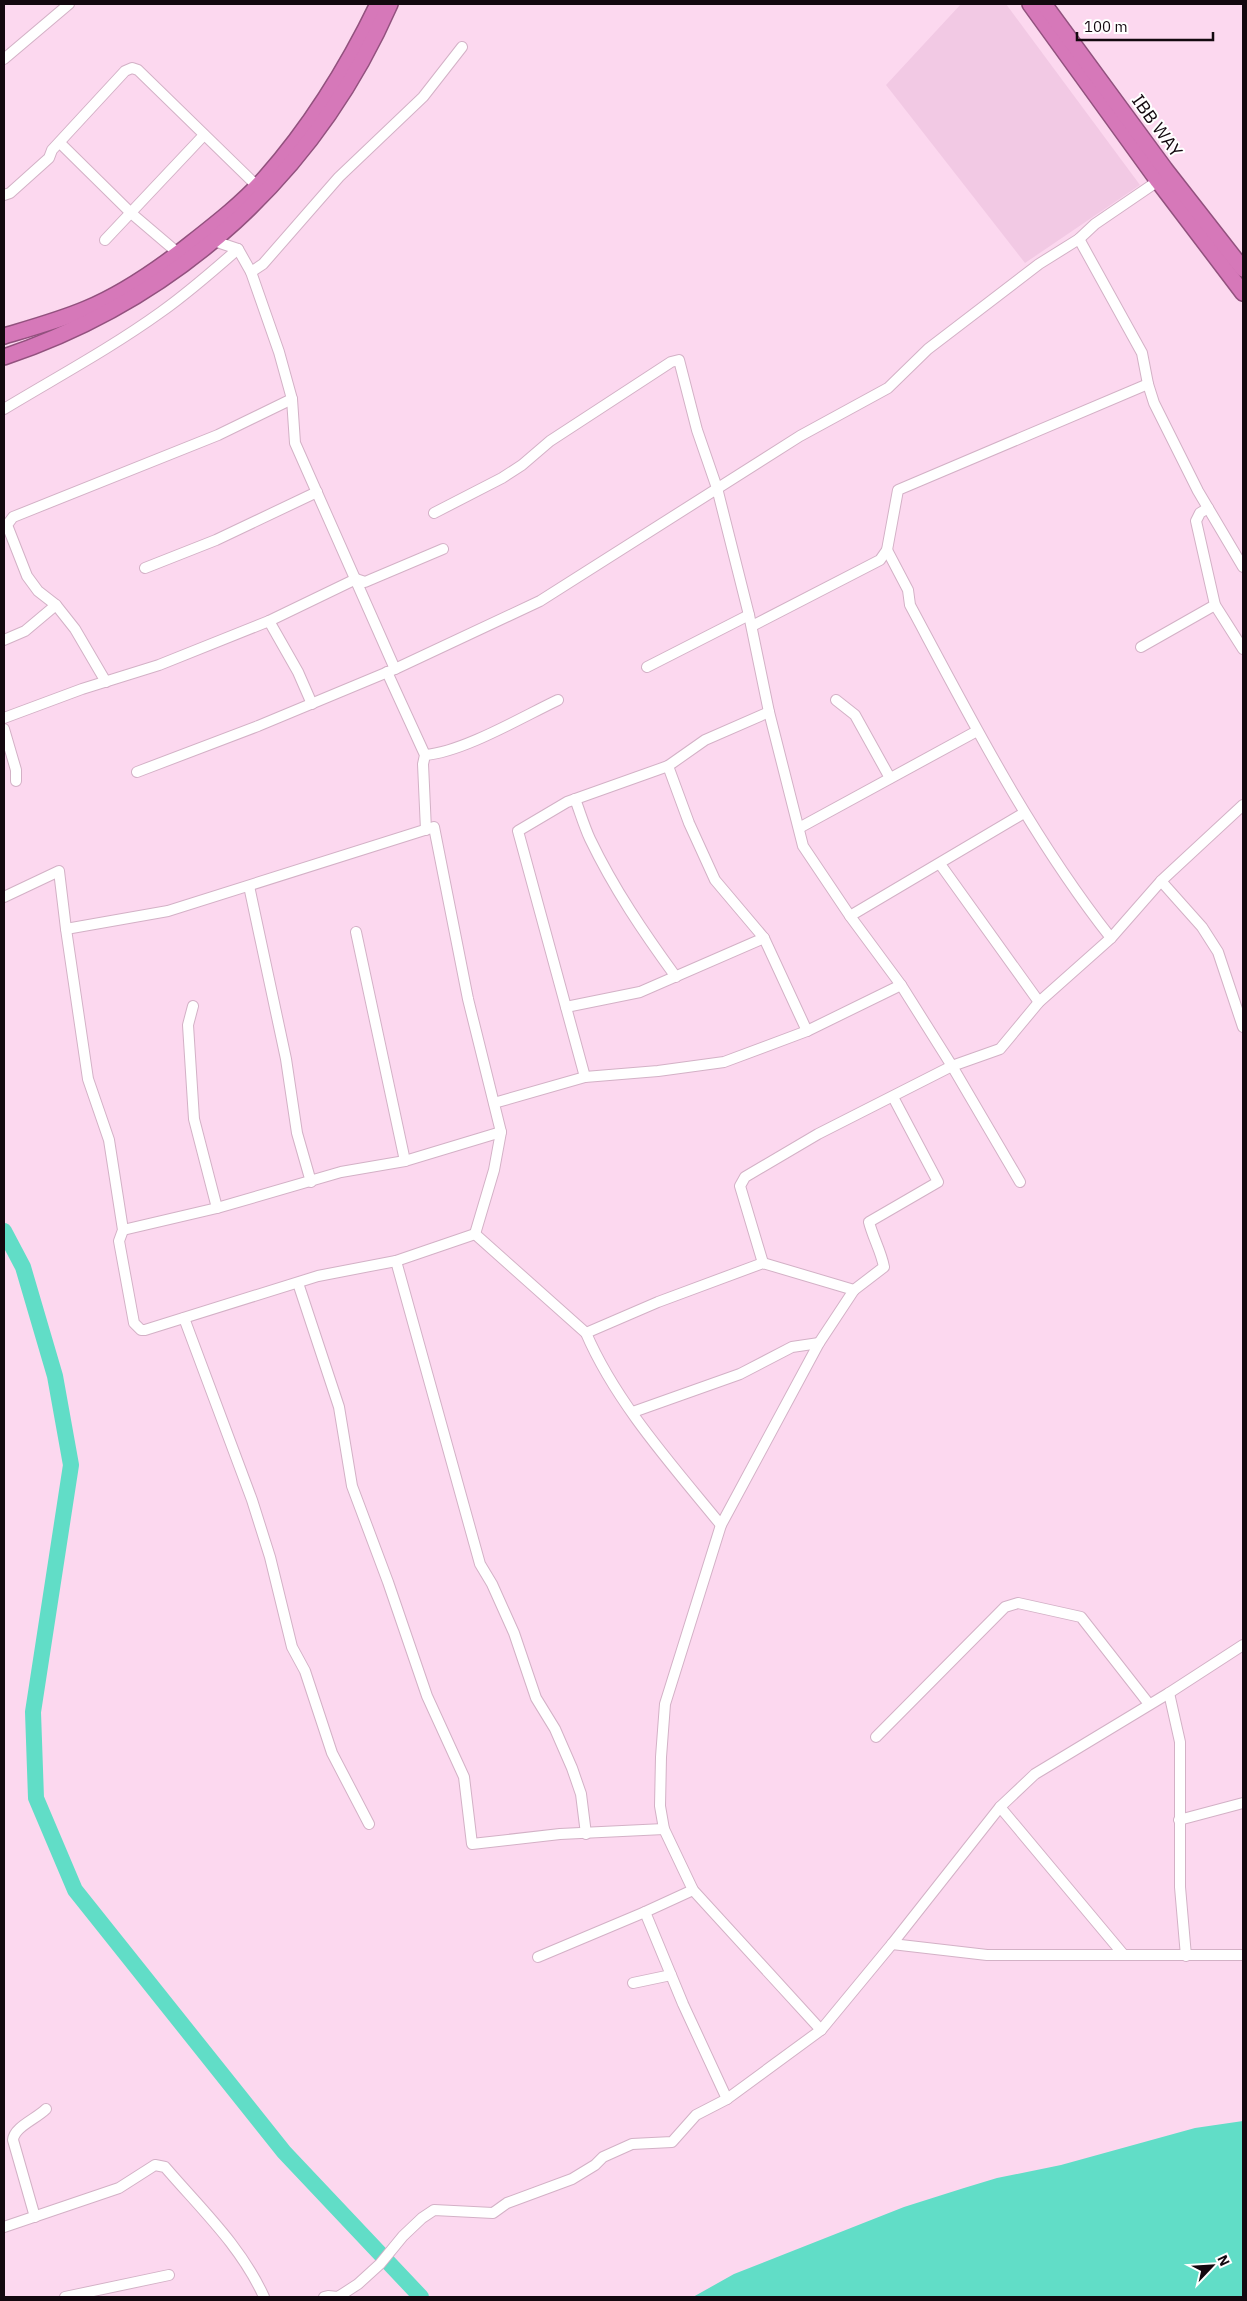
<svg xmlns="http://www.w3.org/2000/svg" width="1247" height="2301" viewBox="0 0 1247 2301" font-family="'IBM Plex Sans',sans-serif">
<rect width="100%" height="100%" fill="#fcd8ef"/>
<!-- built -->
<polygon fill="#f2c9e4" points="961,4 1006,4 1140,185 1025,263 886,85"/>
<!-- water -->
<polygon fill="#61ddc7" points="1243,2121 1243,2297 693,2297 734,2274 904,2207 964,2188 997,2178 1061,2165 1195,2128"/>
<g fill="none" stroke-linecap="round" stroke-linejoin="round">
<!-- river -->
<polyline stroke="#61ddc7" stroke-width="16" points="4,1231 23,1267 55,1376 71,1465 33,1712 36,1798 75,1890 284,2152 421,2297"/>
<!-- minor casing -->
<g stroke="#d3b1c6" stroke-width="12">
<g id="minor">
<polyline points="4,59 69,4"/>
<polyline points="60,143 131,213 178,253"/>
<polyline points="4,195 10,193 49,158 52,150 125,71 132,68 138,70 257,186"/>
<polyline points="1079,239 1142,353 1148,384"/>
<polyline points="105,240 204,135"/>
<polyline points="214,241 238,249 251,272 279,352 292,399 295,443 395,669 540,601 800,436 888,388 928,349 1039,264 1079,239 1095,224 1158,181"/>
<polyline points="251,272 263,264 339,177 423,97 462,47"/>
<path d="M 4,409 C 57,377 111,348 161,312 C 188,293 213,271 238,249"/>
<polyline points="1208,508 1200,513 1196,521 1215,605 1243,649"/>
<polyline points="434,513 502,478 522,465 550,441 671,362 679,360 697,430 717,488 749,615 769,712 803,846 850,916 901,985 952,1066 1020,1182"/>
<path d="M 887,550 L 908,590 L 910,605 C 971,719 1030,835 1111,938"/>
<polyline points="145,568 216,540 317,492"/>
<polyline points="269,621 298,672 312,704"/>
<polyline points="752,626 880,560 887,550 898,490 1148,384 1154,403 1198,491 1243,567"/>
<polyline points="4,640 25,631 56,605"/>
<polyline points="1141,647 1215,605"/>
<polyline points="647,667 749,615"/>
<polyline points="387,672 425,755 423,764 426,830"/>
<polyline points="106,682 75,629 56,605 38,591 27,576 7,525 13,517 218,435 292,399"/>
<polyline points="836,700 855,715 890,778"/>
<polyline points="4,718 82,689 159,665 269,621 356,579 365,582 443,549"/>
<polyline points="4,729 16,770 16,781"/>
<path d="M 425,755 C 463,752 522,717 558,700"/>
<polyline points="668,766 689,823 715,880 764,938 807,1031"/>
<polyline points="137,772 258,726 395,669"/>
<path d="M 575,799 C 580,812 584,826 590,839 C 614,889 644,933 676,977"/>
<polyline points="799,828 977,731"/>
<polyline points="940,864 1039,1002"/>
<polyline points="1161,881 1202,927 1218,952 1243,1027"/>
<polyline points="249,886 286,1059 297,1133 311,1182"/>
<polyline points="4,897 59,871 66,929 88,1079 109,1140 123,1230 119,1241 134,1323 141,1330 145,1330 318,1276 396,1261 475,1234"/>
<polyline points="850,916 1024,813"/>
<polyline points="66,929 168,911 434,827 468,999 501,1132 494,1170 475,1234"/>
<polyline points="356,932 405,1161"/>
<polyline points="193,1006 188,1025 194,1119 217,1208"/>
<polyline points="566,1007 640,992 764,938"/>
<polyline points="585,1077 518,831 567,802 668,766 705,740 769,712"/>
<polyline points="494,1103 585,1077 658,1071 724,1062 807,1031 901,985"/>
<polyline points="123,1230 217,1208 341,1172 405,1161 501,1132"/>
<path d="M 475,1234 L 586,1333 C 616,1403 673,1466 721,1525"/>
<polyline points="396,1261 480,1564 492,1584 514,1633 536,1698 555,1729 572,1768 581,1794 586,1834"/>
<polyline points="763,1263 740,1186 745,1177 818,1134 952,1066 1000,1049 1039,1002 1111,938 1161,881 1243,805"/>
<polyline points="298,1283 339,1407 352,1486 388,1582 427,1696 464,1777 472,1844 560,1834 664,1829"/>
<path d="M 854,1290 L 884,1267 C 881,1251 873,1238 869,1222 L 938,1182 L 893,1097"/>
<polyline points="184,1318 252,1500 270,1557 292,1647 305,1671 332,1753 369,1824"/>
<polyline points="586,1333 658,1302 763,1263 854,1290 819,1343 721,1525 665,1704 661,1757 660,1806 664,1829 693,1890 821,2030"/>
<polyline points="633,1412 740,1374 792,1347 819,1343"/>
<polyline points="1169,1693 1180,1742 1180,1887 1186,1956"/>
<polyline points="876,1737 1005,1607 1018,1603 1081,1617 1149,1704"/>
<polyline points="1000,1807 1123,1954"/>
<polyline points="1179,1820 1243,1803"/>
<polyline points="693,1890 645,1912 683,2004 727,2099 821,2030 892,1944 1000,1807 1035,1774 1169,1693 1243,1645"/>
<polyline points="892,1944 987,1955 1243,1955"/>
<polyline points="538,1957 645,1912"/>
<polyline points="633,1983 671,1975"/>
<path d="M 35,2217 L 13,2140 C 14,2127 36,2119 46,2109"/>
<path d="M 4,2227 L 119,2188 L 155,2165 L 165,2167 C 201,2209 241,2246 264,2297"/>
<polyline points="65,2297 169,2275"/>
<polyline points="324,2297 328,2296 338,2297 358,2284 380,2264 403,2236 422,2218 434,2210 493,2213 507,2203 572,2179 595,2165 603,2157 632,2144 672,2142 696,2115 727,2099"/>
</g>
</g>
<!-- highway casing -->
<g stroke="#92517e" stroke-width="18">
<g id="highway">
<polyline points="1030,4 1158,181 1243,293"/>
<polyline points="1044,4 1165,169 1243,269"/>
<path d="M 4,336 C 31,328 60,320 86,309 C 120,295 151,274 180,252 C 209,229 240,206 265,178 C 311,126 348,66 378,4"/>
<path d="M 4,357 C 179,298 316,173 390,4"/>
</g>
</g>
<!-- minor -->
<use href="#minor" stroke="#fff" stroke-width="10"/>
<!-- highway -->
<use href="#highway" stroke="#d678b9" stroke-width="15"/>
</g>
<g text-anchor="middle" stroke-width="4" stroke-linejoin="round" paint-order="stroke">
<!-- street labels -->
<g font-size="18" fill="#13080f" stroke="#fff">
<text transform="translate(1157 126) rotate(54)" y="6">IBB WAY</text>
</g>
</g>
<!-- border -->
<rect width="1247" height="2301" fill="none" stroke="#13080f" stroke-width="10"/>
<!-- north arrow -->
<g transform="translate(1212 2266) rotate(65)" stroke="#ffffff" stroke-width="4" paint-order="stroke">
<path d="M0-4L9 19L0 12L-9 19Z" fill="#13080f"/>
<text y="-8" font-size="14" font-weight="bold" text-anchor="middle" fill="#13080f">N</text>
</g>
<!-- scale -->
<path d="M1077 32v8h136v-8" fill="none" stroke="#13080f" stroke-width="2.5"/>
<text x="1084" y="32" font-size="15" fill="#13080f" stroke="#ffffff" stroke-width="4" paint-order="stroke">100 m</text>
</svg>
